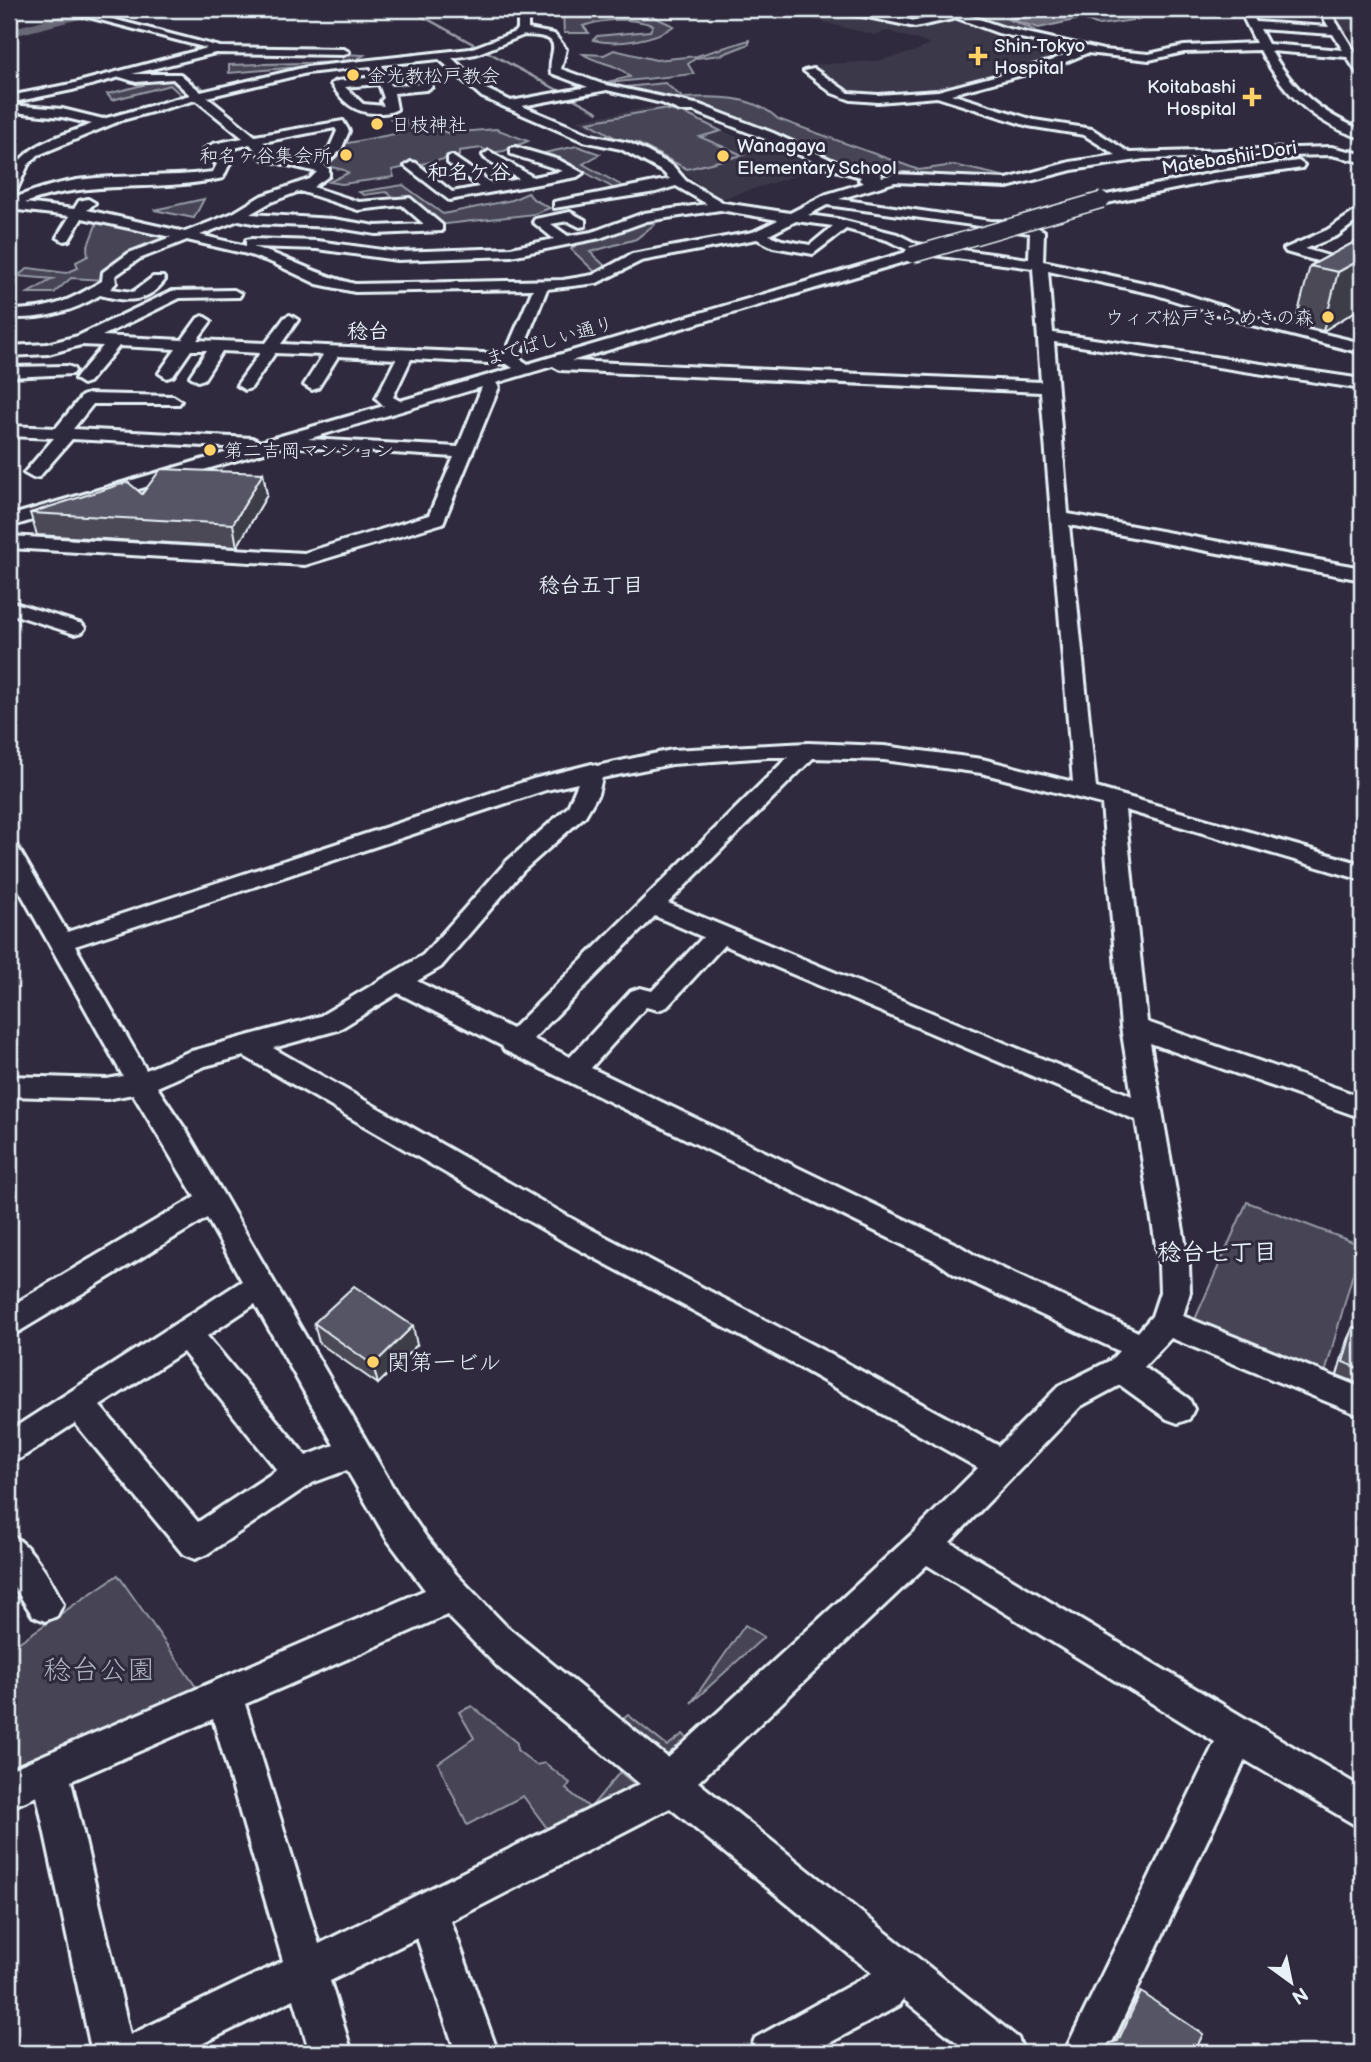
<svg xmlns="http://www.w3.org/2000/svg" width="1371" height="2062" viewBox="0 0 1371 2062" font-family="'Balsamiq Sans','Klee One',sans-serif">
<rect width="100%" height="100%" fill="#2f2a3d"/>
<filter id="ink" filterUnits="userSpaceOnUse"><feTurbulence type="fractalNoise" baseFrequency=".0143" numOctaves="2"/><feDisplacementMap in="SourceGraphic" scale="14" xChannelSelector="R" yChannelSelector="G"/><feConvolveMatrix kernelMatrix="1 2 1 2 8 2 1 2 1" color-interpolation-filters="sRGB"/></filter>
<g filter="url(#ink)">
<!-- built -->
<g fill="#3b3749">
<polygon points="1327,9 1362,9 1362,31 1341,31"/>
<polygon points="827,11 864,14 914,26 956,18 983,28 1038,41 1070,52 1054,61 1021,71 936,91 856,95 844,90 831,78 809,65 875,61 913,52 931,44 887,31 874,35 810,19"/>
<polygon points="654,107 686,113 725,132 821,168 718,200 677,166 637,145 618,142 576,120"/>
</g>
<!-- green -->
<g fill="#464455" stroke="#979aa6" stroke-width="2">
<path d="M 595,9 L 636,9 L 674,26 C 654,40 617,46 593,40 L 597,36 L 650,31 L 653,25 C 629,18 608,18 583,26 L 589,33 L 564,33 L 563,12 Z"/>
<path d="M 953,9 L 1055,9 L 1008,19 L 1034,30 C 1008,36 976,18 953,9 Z"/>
<polygon points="1065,9 1113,12 1140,19 1099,25 1088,21 1096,18"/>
<path d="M 749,40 L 749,44 L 721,55 L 696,58 L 688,64 L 694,74 L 598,84 L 582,79 L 607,82 L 630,77 C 618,63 597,64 583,54 L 604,55 L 614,50 L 656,60 L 697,56 Z"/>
<polygon points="344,54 364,55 359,58 359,62 229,73 229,65 342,62"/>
<polygon points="173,76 184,87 199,85 208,92 184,98 170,85 112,100 107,94 143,85 136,80"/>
<path d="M 665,83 L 683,98 C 716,96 753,95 778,119 L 919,170 L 954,165 L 1007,177 L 899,175 L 855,162 L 836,165 L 739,120 L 605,89 Z"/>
<polygon points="662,109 684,113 721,131 700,137 743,155 687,169 637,143 623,142 588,122"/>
<polygon points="405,118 408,124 419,123 448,133 496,129 528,141 504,151 489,153 482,148 459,151 459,156 392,170 394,177 342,184 329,182 348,173 344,170 322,165 343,144 405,132 391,119"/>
<polygon points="577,146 600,154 583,164 626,188 617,190 561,159 544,153"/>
<polygon points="403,185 443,214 512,200 528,193 533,199 550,208 534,214 438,225 386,192 364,195 359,192"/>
<polygon points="204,199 194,218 154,210"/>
<polygon points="98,220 164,234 170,239 104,280 71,278 54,293 28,293 53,279 17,276 29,268 66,273 78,268 76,262 88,256 87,248"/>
<polygon points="644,220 655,224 636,239 590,252 606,267 597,274 571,249 581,241"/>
<polygon points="1247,1202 1361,1245 1324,1377 1192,1326"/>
<polygon points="118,1575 203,1697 9,1781 9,1649"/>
<polygon points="745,1625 764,1637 691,1703"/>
<polygon points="472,1706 517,1743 517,1750 536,1765 545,1763 570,1783 566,1789 590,1808 620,1772 643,1791 553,1836 523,1796 467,1825 438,1763 474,1738 459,1712"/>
<polygon points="628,1715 667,1746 683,1734 688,1739 666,1756 621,1721"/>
</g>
<!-- water -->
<polygon fill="#696978" stroke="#9c9fab" stroke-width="2" points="1056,9 1088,17 1039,28 1011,20"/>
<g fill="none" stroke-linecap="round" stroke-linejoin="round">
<!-- stream -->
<polyline stroke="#9c9fab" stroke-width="2.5" points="409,9 598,112"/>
<!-- river -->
<polygon fill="#696978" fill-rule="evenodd" points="87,9 109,9 107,12 9,37 9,29"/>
<!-- minor casing -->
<g stroke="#e8f1f8" stroke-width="6">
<g id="minor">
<path d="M 58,9 L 74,9 L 220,47 L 344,49 L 349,52 L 344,55 L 215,53 L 132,74 L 180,74 L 201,92 L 307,67 L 470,49 L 515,32 L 518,29 L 518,9 L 528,9 L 528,29 L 554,34 L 566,49 L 561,69 L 602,84 L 700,105 L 773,133 L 836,162 L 881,174 L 882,177 L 894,174 L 1007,179 L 1070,162 L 1116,155 L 1084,135 L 1028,126 L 937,97 L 878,102 L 851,100 L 832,93 L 804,71 L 814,69 L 849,93 L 878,95 L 938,91 L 1048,62 L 1075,50 L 998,33 L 957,18 L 915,27 L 863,16 L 825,12 L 820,9 L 863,10 L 915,21 L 946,14 L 936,9 L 950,9 L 1005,28 L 1103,50 L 1149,54 L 1184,46 L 1256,43 L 1239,9 L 1249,9 L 1256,22 L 1329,27 L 1318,9 L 1328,9 L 1362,63 L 1362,75 L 1358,74 L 1347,57 L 1271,51 C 1294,90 1320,113 1362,130 L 1362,138 C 1314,124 1283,93 1260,50 L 1184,52 L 1149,60 L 1087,53 L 1056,66 L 951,94 L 1034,120 L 1092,129 L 1130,153 L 1331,147 L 1362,154 L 1362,162 L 1331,155 L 1144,159 L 1072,170 L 1007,187 L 895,182 L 839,199 L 990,221 L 1027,222 L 1044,231 L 1043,261 L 1163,287 L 1258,318 L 1362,343 L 1362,353 L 1248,324 L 1154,294 L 1048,271 L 1053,333 L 1362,379 L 1362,389 L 1054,342 L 1068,514 L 1362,568 L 1362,580 L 1069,525 L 1096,788 L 1362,864 L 1362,880 L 1125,810 L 1147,1022 L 1362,1097 L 1362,1118 L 1150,1043 L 1189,1265 L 1190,1292 L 1183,1316 L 1362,1388 L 1362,1416 L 1171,1338 L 1144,1367 L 1189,1399 L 1194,1409 L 1189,1419 L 1178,1423 L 1167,1419 L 1120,1385 L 1081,1406 L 950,1542 L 1362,1788 L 1362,1829 L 1245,1760 L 1107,2053 L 1064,2053 L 1215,1742 L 927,1565 L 698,1782 L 1018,2038 L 1024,2053 L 970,2053 L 903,1999 L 900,2005 L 811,2053 L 749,2053 L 755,2038 L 872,1973 L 670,1808 L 451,1921 L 498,2053 L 456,2053 L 417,1938 L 330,1981 L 352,2053 L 310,2053 L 294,1999 L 183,2053 L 92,2053 L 37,1796 L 9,1808 L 9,1770 L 425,1590 L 387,1539 L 347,1470 L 312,1483 L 207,1554 L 195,1559 L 183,1554 L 75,1423 L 21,1458 L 9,1462 L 9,1431 L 242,1281 L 207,1218 L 20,1331 L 9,1335 L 9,1307 L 195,1197 L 133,1094 L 107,1099 L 9,1096 L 9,1076 L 107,1079 L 123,1076 L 9,872 L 9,844 L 17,846 L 67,932 L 533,779 L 592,764 L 597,766 L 672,750 L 808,743 L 884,746 L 982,759 L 1073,782 L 1041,392 L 560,370 L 553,366 L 496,383 L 499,387 L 443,523 L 305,565 L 9,548 L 9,536 L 304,553 L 429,515 L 454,457 L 285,446 L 9,527 L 9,516 L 242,448 L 72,439 L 39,477 L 33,478 L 24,473 L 54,438 L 9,436 L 9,426 L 56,428 L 82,396 L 88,394 L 173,396 L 181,401 L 179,404 L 93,404 L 73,429 L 252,438 L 260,442 L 384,406 L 376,398 L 396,359 L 338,356 L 318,388 L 312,390 L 304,385 L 323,355 L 275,353 L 251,388 L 245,390 L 237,385 L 260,353 L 222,351 L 204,379 L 198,381 L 190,376 L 207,350 L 191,350 L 173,376 L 167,378 L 159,373 L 176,349 L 119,346 L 89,382 L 83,384 L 75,379 L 103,346 L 81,345 L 48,354 L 9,356 L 9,346 L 47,344 L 78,336 L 172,291 L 234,290 L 241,294 L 239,297 L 180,298 L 102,336 L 182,340 L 198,318 L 203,316 L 211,321 L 197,340 L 266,343 L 285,317 L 290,315 L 298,320 L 281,344 L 505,354 L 533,289 L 355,292 L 317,284 L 273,263 L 247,254 L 187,240 L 139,259 L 115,276 L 116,283 L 110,289 L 133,292 L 153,277 L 163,277 L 165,280 C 147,304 126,302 100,295 C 70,313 43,319 9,318 L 9,310 C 49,310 68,302 102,281 L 103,272 L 129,253 L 171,237 L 82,218 L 69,240 L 64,241 L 57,237 L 70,216 L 9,209 L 9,200 C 31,191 53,184 77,180 C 122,174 168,178 213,172 L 217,164 L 203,156 L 203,150 L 213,144 L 243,138 L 196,100 L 122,120 L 38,155 L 28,165 L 14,196 L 9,197 C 9,146 52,140 92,124 L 62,117 L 13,112 L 9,110 L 9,105 L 62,109 L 103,119 L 190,95 L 173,79 L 136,82 L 120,77 L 72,90 L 9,103 L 9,96 L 71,84 L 207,48 ZM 1260,29 L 1333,34 L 1343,50 L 1268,44 ZM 524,35 C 570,36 547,51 551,73 L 588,87 L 511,101 L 484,88 L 452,58 L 476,54 ZM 439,59 L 482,97 L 583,141 L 621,149 L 663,172 L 670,179 L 559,201 L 554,202 L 554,208 L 656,192 L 676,186 L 707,204 L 644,213 L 592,232 L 568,236 L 551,224 L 568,221 L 580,227 L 585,226 L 585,220 L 570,212 L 535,219 L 533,222 L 554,239 L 511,248 L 397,252 L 317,241 L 251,239 L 246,240 L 246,246 L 200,235 L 239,220 L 257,224 L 333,227 L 376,234 L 442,231 L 442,225 L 410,198 L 359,202 L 313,187 L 329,176 L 329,169 L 324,165 L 341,150 L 349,131 L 343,121 L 255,136 L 207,97 L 307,73 L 371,66 L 376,77 L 337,81 L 331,84 C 343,101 353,113 376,113 C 384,113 391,113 397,109 L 394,93 L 426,90 L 432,87 L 425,75 L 387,76 L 382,65 ZM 417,81 L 419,84 L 391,86 L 390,83 ZM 379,84 L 384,98 L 381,101 L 384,106 L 363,104 L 345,87 ZM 607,90 L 662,103 L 680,111 L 694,111 L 765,139 L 828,168 L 861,177 L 859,180 L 863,183 L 827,194 L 790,213 L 724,203 L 686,181 L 673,166 L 644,150 L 629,143 L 591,135 L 522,106 ZM 335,128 L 337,131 L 329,149 L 312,163 L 272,153 L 263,142 ZM 250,144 L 263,159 L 317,172 L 310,179 L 261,196 L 233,213 L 185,232 L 87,210 L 95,203 L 88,199 L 79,201 L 74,209 L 25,203 C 89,178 157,193 223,178 L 230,163 L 216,153 ZM 300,191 L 358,210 L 402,205 L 424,224 L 376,226 L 333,219 L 250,214 L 271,202 ZM 827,205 L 1030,233 L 1029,259 L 917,244 L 897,234 L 837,219 L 808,215 ZM 720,210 L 778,220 L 753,232 L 632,254 L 593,275 L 563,280 L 355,284 C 319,276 288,257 253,247 L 317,249 L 397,260 L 511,256 L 600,238 L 647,221 ZM 796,221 L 833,226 L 810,245 L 782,240 L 769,235 ZM 846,229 L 887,240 L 910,251 L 528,364 L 519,358 L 547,289 L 597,283 L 641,261 L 757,239 L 773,247 L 813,254 ZM 917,253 L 1033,268 L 1041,382 L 571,361 L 917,258 ZM 411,359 L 507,364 L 513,368 L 400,401 L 393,397 ZM 482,387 L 458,447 L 308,439 ZM 768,757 L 788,757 L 512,1029 L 417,981 L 441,967 L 523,871 L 585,816 L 598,794 L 602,778 L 672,764 ZM 813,758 L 884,760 L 981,773 L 1102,804 L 1121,1027 L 1132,1096 L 668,903 ZM 578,783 L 568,807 L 507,861 L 423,955 L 320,1016 L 188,1052 L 146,1070 L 75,946 L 546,790 ZM 655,916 L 703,937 L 652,991 L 640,988 L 631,991 L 570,1057 L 533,1039 ZM 724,945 L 1136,1120 L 1159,1265 L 1160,1292 L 1152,1316 L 1138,1332 L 976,1256 L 958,1245 L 591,1068 L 646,1007 L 658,1010 L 667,1007 ZM 398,993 L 502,1046 L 504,1050 L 936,1261 L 954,1274 L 1119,1351 L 1111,1360 L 1059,1386 L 999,1446 L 826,1352 L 583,1225 L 273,1048 L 338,1030 ZM 244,1056 L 563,1241 L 804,1370 L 978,1468 L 912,1534 L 668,1758 L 507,1627 L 456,1574 L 426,1537 L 398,1496 L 187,1132 L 157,1087 L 205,1066 ZM 255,1304 L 334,1445 L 306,1456 L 207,1336 ZM 183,1352 L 277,1470 L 198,1522 L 100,1406 ZM 447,1615 L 499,1668 L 640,1784 L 319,1944 L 245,1704 ZM 213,1719 L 283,1961 L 130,2035 L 71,1781 Z"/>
<polygon points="596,9 612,9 592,16 587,13"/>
<polygon points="515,147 559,160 583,173 577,177 449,200 405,166 411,162 416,163 452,192 479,187 448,163 448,157 452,156 493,184 519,179 485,158 483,155 489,151 533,177 563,171 511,154 511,148"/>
<polygon points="1298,161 1304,165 1302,168 1213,181 1102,204 1095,200 1102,196 1213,173"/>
<polygon points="1362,207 1362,217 1337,236 1305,249 1362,266 1362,274 1286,252 1284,249 1327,230"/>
<polygon points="67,366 73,368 75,371 73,374 9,377 9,367"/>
<polygon points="9,601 82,624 85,628 82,632 75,634 9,613"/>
<path d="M 9,1534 C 30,1542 53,1583 63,1604 L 57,1616 L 45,1621 L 33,1616 L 9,1579 Z"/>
</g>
</g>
<!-- minor -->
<use href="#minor" fill="#2f2a3d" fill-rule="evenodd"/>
<!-- minor-bridge casing -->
<g stroke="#e8f1f8" stroke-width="18" stroke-linecap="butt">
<polyline id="minor-bridge" points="912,255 1102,200"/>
</g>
<!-- minor-bridge -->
<use href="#minor-bridge" stroke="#2f2a3d" stroke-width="15"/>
</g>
<!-- wall -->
<g fill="#4b4957" stroke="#e8f1f8" stroke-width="2">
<polygon points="1362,238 1362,307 1323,331 1295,324 1310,266"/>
<polygon points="263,473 267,495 237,547 37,535 30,513"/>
<polygon points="314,1323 417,1345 378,1384 319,1343"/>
<polygon points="1353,1327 1362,1330 1362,1385 1337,1375 1347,1340"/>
<polygon points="1141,1992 1194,2053 1103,2053 1110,2043 1115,2042 1132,2006"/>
</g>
<!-- shaded-wall -->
<g fill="#3d3c47" stroke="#e8f1f8" stroke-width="2">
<polygon points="1362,259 1362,307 1323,331 1338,272"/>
<polygon points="263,473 267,495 237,547 233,524"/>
<polygon points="413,1326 417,1345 378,1384 373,1365"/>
</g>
<!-- building -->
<g fill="#575565" stroke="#e8f1f8" stroke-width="2">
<polygon points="1362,238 1362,259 1338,272 1310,266"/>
<polygon points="161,469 263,473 233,524 30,513 128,482 142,494"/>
<polygon points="354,1286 413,1326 373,1365 314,1323"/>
<polygon points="1353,1327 1362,1330 1362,1370 1343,1362"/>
<polygon points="1141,1992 1203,2034 1194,2053 1106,2053 1110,2043 1118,2041"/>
</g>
</g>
<!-- markers -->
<g fill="#ffd166" stroke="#2f2a3d" stroke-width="2.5">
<path d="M974.5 45.5h7v7h7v7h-7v7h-7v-7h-7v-7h7z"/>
<circle cx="353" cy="75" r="7"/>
<path d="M1248.5 86.5h7v7h7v7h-7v7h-7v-7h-7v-7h7z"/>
<circle cx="377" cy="124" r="7"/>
<circle cx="346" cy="155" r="7"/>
<circle cx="723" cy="156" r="7"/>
<circle cx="1328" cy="317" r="7"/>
<circle cx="210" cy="450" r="7"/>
<circle cx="373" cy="1362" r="7"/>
</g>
<g text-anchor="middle" stroke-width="6" stroke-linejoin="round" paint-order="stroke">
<!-- far-poi labels -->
<g font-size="19" fill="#e8f1f8" stroke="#2f2a3d" text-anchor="start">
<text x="994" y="52">Shin-Tokyo<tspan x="994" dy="22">Hospital</tspan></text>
<text x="367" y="82">金光教松戸教会</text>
<text x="1236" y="93" text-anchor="end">Koitabashi<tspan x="1236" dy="22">Hospital</tspan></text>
<text x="391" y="131">日枝神社</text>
<text x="737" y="152">Wanagaya<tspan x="737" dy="22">Elementary School</tspan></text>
<text x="332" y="162" text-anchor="end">和名ヶ谷集会所</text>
<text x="1314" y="324" text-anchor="end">ウィズ松戸きらめきの森</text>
<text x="224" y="457">第二吉岡マンション</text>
</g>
<!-- far-street labels -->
<g font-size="19" fill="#e8f1f8" stroke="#2f2a3d">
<text transform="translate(1229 157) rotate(-9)" y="7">Matebashii-Dori</text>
<text transform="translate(549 340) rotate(-16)" y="7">までばしい通り</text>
</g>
<!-- far-neighbourhood labels -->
<g font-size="21" font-weight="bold" fill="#e8f1f8" stroke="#2f2a3d">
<text x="469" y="179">和名ケ谷</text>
<text x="368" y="338">稔台</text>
<text x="591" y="592">稔台五丁目</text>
</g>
<!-- poi labels -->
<g font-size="23" fill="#e8f1f8" stroke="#2f2a3d" text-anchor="start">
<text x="387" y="1370">関第一ビル</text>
</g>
<!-- neighbourhood labels -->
<g font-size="24" font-weight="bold" fill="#e8f1f8" stroke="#2f2a3d">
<text x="1217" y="1260">稔台七丁目</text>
</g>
<!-- near-park labels -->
<g font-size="28" fill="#afb4bf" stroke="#2f2a3d">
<text x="99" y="1679">稔台公園</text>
</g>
</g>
<!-- margin -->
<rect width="1371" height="2062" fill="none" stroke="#2f2a3d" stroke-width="35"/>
<rect x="18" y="18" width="1336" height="2027" fill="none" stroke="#e8f1f8" stroke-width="2.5" filter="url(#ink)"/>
<!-- north arrow -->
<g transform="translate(1291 1982) rotate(147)" stroke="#2f2a3d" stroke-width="5" paint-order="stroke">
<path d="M0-5L12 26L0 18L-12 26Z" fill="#e8f1f8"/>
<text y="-10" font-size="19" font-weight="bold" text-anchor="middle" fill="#e8f1f8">N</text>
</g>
</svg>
